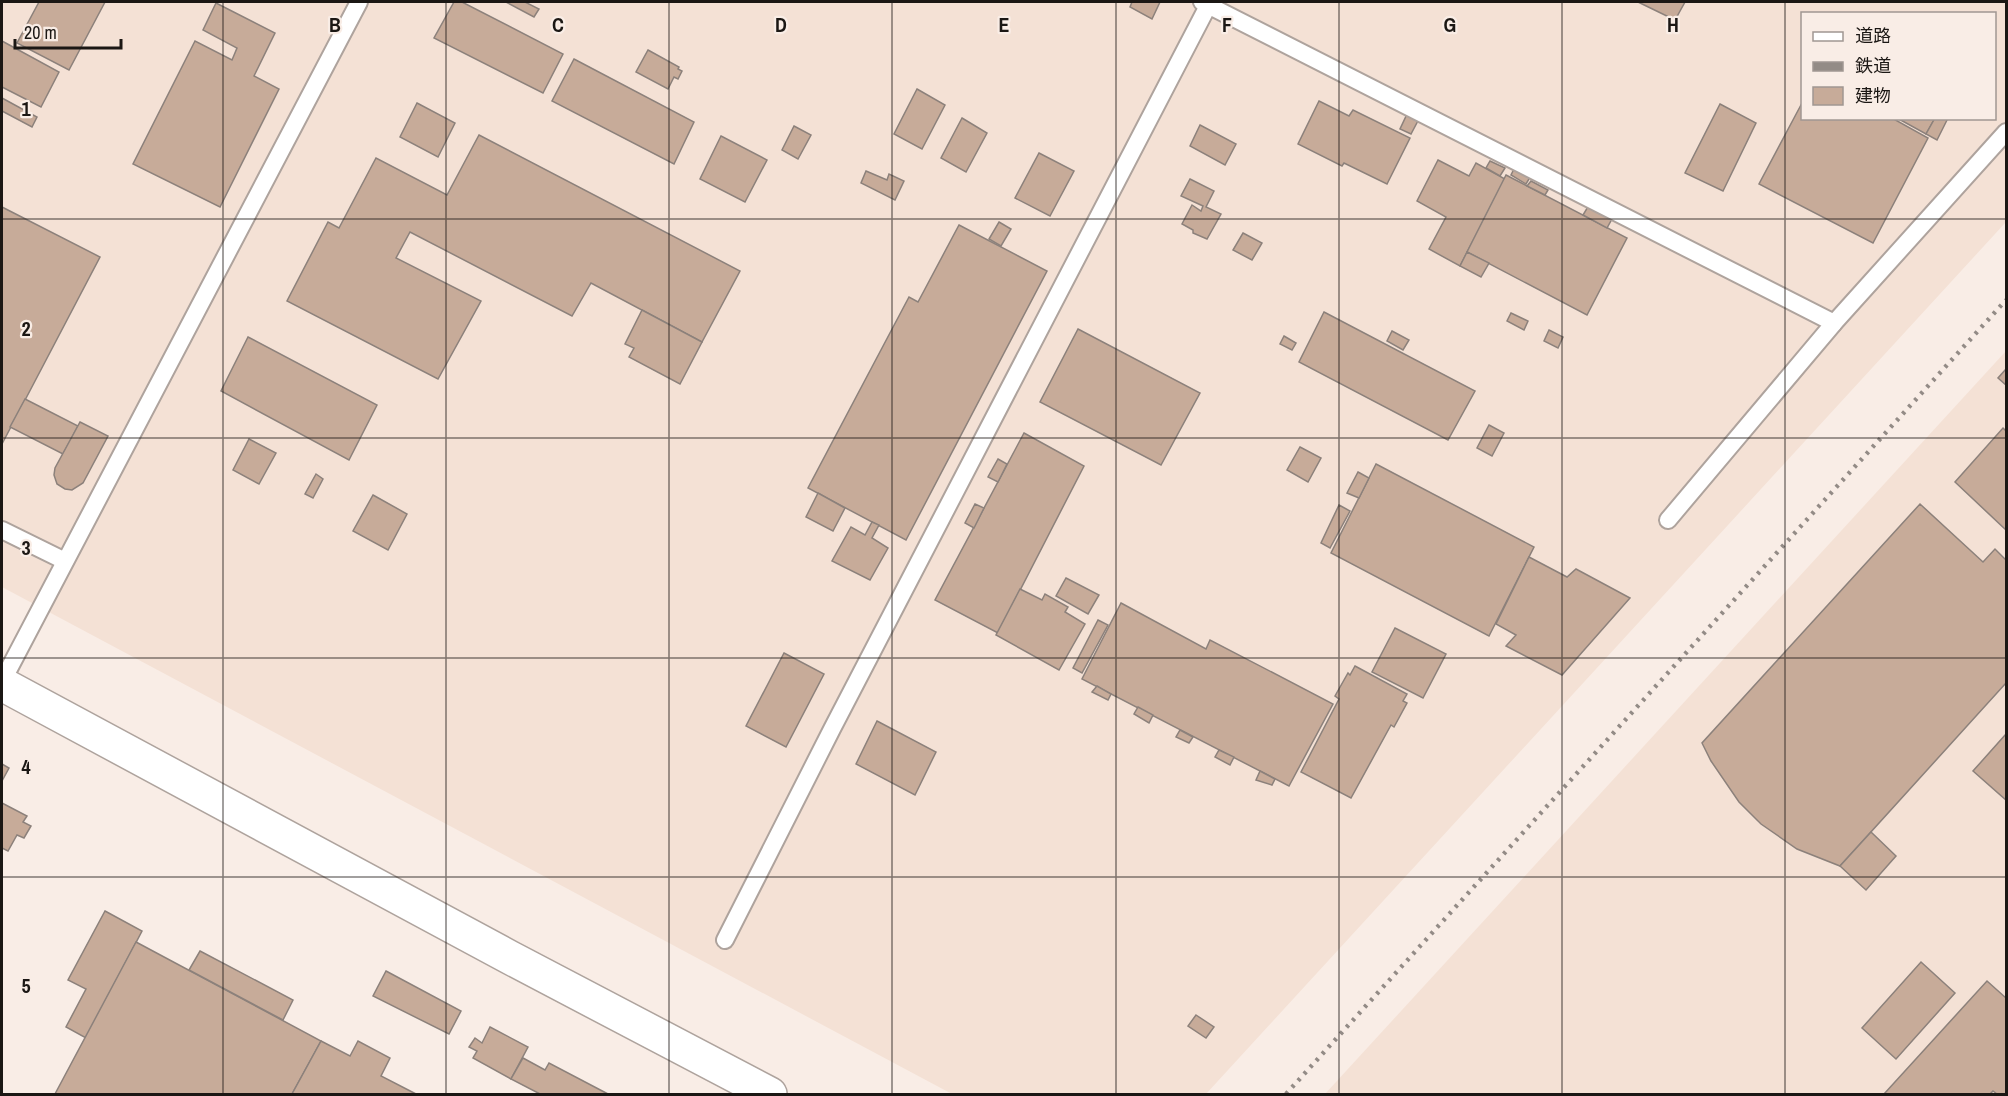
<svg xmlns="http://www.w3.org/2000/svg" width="2008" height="1096" viewBox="0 0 2008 1096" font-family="'Archivo Narrow','Noto Sans JP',sans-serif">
<rect width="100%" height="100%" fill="#f9ede6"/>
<!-- built -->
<g fill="#f4e1d5" fill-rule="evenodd">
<path d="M 2,2 L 2006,2 L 2006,222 L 1206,1094 L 952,1094 L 2,587 ZM 1802,14 L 1994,14 L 1994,118 L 1802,118 Z"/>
<polygon points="2006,351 2006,1094 1325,1094"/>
</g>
<!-- building -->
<g fill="#c7ab99" stroke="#8c817b" stroke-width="1.5">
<polygon points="39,2 105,2 69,70 17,43"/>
<polygon points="454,2 462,2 563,54 543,93 434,38"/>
<polygon points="506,2 525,2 539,9 534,17"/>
<polygon points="1132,2 1160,2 1152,19 1130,7"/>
<polygon points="1638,2 1685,2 1675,20"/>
<polygon points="216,3 275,33 254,76 279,89 220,207 133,164 195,41 232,60 237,48 203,30"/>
<polygon points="2,41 59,72 41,107 2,87"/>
<polygon points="648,50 679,67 678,69 682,71 678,79 674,77 668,89 636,72"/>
<polygon points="574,59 694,122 674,164 552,101"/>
<polygon points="917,89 945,105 922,149 894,134"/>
<polygon points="2,98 37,117 32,127 2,111"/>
<polygon points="1319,101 1349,116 1353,110 1410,138 1387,184 1344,163 1342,166 1298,144"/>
<polygon points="417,103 455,123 438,157 400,137"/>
<polygon points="1802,103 1802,118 1892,118 1928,138 1873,243 1759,184"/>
<polygon points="1720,104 1756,123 1723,191 1685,173"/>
<polygon points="1408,112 1420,117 1411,134 1400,129"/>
<polygon points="962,118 987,133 966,172 941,158"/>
<polygon points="1897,118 1935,118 1926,134"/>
<polygon points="1935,118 1948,118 1937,140 1926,134"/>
<polygon points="1200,125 1236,144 1225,165 1190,146"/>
<polygon points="794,126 811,135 798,159 782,150"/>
<polygon points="479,135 740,271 702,342 591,283 572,316 410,232 396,258 481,301 438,379 287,301 328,222 339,228 376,158 447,195"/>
<polygon points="721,136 767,160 745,202 700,179"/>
<polygon points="1039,153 1074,171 1050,216 1015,198"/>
<polygon points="1438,160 1469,176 1476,163 1505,179 1460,266 1429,249 1446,217 1417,201"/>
<polygon points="1490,161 1505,168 1500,176 1486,168"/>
<polygon points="1516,165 1532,174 1526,184 1511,175"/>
<polygon points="866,171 887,180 889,174 904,181 895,200 861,183"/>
<polygon points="1506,175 1627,238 1587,315 1467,252"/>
<polygon points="1190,179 1214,191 1206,207 1221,214 1207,239 1193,233 1193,230 1182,224 1192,205 1201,211 1203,206 1181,196"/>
<polygon points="1531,181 1548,190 1545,195 1527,186"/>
<polygon points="1589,205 1613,217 1607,228 1583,215"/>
<polygon points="2,207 100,257 2,444"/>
<polygon points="999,222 1011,229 1001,246 989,239"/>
<polygon points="959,225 1047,271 906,540 808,488 909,297 918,302"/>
<polygon points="1243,233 1262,243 1252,260 1233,250"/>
<polygon points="1467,252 1489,263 1481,277 1460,266"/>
<polygon points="642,310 702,342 680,384 629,357 634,348 625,344"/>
<polygon points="1324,312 1475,391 1448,440 1299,362"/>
<polygon points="1511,313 1528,321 1524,330 1507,321"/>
<polygon points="1078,329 1200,393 1161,465 1040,402"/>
<polygon points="1549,330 1563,337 1558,348 1544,341"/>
<polygon points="1392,331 1409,340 1403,350 1387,341"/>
<polygon points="1284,336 1296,343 1292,350 1280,344"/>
<polygon points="248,337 377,405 349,460 221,391"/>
<polygon points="2006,369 2006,385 1998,378"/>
<polygon points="25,399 78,426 63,454 10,427"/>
<polygon points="80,422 108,436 83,483 72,490 65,489 57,484 54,475 55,468"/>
<polygon points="1489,425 1504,433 1492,456 1477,448"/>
<polygon points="2003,428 2006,431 2006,530 1955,482"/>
<polygon points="1024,433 1084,466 998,633 935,600"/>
<polygon points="249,439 276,453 259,484 233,470"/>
<polygon points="1300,447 1321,458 1308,482 1287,470"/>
<polygon points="998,459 1007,464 998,482 988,477"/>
<polygon points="1376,464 1534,547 1489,636 1331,553"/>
<polygon points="1358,472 1369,478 1359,498 1347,493"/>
<polygon points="316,474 323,479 313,498 305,494"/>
<polygon points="818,493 845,508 833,531 806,517"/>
<polygon points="373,495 407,514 388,550 353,531"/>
<polygon points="975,504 984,508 974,528 965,523"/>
<polygon points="1920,504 1983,562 1995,549 2006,560 2006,683 1840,866 1797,849 1761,824 1739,802 1711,761 1702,743"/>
<polygon points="1339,505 1350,511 1330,548 1321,543"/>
<polygon points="872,522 879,525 872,538 888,548 870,580 832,561 851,527 865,535"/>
<polygon points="1529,557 1567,577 1576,569 1630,598 1562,675 1506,646 1516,635 1496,624"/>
<polygon points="1066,578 1099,595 1088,614 1056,596"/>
<polygon points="1020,589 1042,600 1045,594 1068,607 1065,612 1085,624 1059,670 996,635"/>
<polygon points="1121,603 1206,649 1210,640 1333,704 1289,786 1082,679"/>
<polygon points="1098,620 1108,625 1082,673 1073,668"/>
<polygon points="1395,628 1446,654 1423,698 1372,672"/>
<polygon points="784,653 824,674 786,747 746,726"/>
<polygon points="1355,666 1407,694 1403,701 1407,703 1394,727 1391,725 1351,798 1301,772 1339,699 1335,696 1348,673 1350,675"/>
<polygon points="1097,686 1111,694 1108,700 1092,692"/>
<polygon points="1138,707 1153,715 1149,723 1134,714"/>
<polygon points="877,721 936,752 915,795 856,764"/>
<polygon points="1180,730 1193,737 1189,743 1176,737"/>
<polygon points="2006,734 2006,800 1973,771"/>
<polygon points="1219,750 1234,757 1230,765 1215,757"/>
<polygon points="2,764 9,768 2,781"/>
<polygon points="1260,771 1275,779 1272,785 1256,780"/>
<polygon points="2,803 27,816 23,822 31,826 24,838 17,835 8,851 2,848"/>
<polygon points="1871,832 1896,856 1866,890 1840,866"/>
<polygon points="105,911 142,931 86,1038 66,1027 86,989 68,980"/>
<polygon points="136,942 321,1041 292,1094 55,1094"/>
<polygon points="200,951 293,1000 283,1020 189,970"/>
<polygon points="1921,962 1955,993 1896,1059 1862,1028"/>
<polygon points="386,971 461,1011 449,1034 373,996"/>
<polygon points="1987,981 2006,998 2006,1094 1997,1094 1993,1091 1990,1094 1884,1094"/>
<polygon points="1196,1015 1214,1027 1206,1038 1188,1026"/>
<polygon points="490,1027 528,1047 511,1079 473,1058 477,1051 469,1047 475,1038 482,1043"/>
<polygon points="321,1041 350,1056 358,1041 390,1058 381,1076 416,1094 292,1094"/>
<polygon points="523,1058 545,1070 549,1063 608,1094 540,1094 511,1079"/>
</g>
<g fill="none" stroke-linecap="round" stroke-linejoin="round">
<!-- lane casing -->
<g stroke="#aea39d" stroke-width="20">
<g id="lane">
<polyline points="1202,2 1834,323"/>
<polyline points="1668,520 1834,323 2006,132"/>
<polyline points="2,530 65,561"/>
<polyline points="2,682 359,2"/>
<polyline points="725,940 832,729 1210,2"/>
</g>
</g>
<!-- secondary casing -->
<g stroke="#aea39d" stroke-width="36">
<polyline id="secondary" points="2,684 509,957 770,1094"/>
</g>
<!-- lane -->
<use href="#lane" stroke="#fff" stroke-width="16"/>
<!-- secondary -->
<use href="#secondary" stroke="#fff" stroke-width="33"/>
<!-- rail -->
<polyline stroke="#938b86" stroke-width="4.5" stroke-dasharray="3 6" stroke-linecap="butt" points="1286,1094 2006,300"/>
</g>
<!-- grid -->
<path fill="none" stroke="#1b1714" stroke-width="1.5" stroke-opacity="0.55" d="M 223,2 L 223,1094M 446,2 L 446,1094M 669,2 L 669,1094M 892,2 L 892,1094M 1116,2 L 1116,1094M 1339,2 L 1339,1094M 1562,2 L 1562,1094M 1785,2 L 1785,1094M 2,219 L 2006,219M 2,438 L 2006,438M 2,658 L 2006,658M 2,877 L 2006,877"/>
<g font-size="20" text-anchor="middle" font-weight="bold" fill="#1b1714" stroke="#f9ede6" stroke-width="4.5" stroke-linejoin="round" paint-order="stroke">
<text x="335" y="32">B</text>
<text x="558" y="32">C</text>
<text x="781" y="32">D</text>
<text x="1004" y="32">E</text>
<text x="1227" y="32">F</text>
<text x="1450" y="32">G</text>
<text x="1673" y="32">H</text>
<text x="26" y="116">1</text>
<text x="26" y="336">2</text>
<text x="26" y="555">3</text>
<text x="26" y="774">4</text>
<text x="26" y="993">5</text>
</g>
<!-- border -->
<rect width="2008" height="1096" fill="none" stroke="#1b1714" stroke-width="6"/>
<!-- legend -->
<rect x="1801" y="12" width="195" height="108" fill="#f9ede6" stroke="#a09792" stroke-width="1.5"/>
<rect x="1813" y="32" width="30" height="9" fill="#ffffff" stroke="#a09792" stroke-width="1.5"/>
<text x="1855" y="42" font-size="18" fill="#1b1714">道路</text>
<rect x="1813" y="62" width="30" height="9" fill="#938b86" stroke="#a09792" stroke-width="1.5"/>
<text x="1855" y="72" font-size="18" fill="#1b1714">鉄道</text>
<rect x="1813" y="87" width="30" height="18" fill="#c7ab99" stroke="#a09792" stroke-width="1.5"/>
<text x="1855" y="102" font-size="18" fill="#1b1714">建物</text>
<!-- scale -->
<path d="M15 39v9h106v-9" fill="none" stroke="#1b1714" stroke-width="3"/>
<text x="24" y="39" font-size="18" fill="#1b1714" stroke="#f9ede6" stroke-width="4.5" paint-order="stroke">20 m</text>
</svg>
